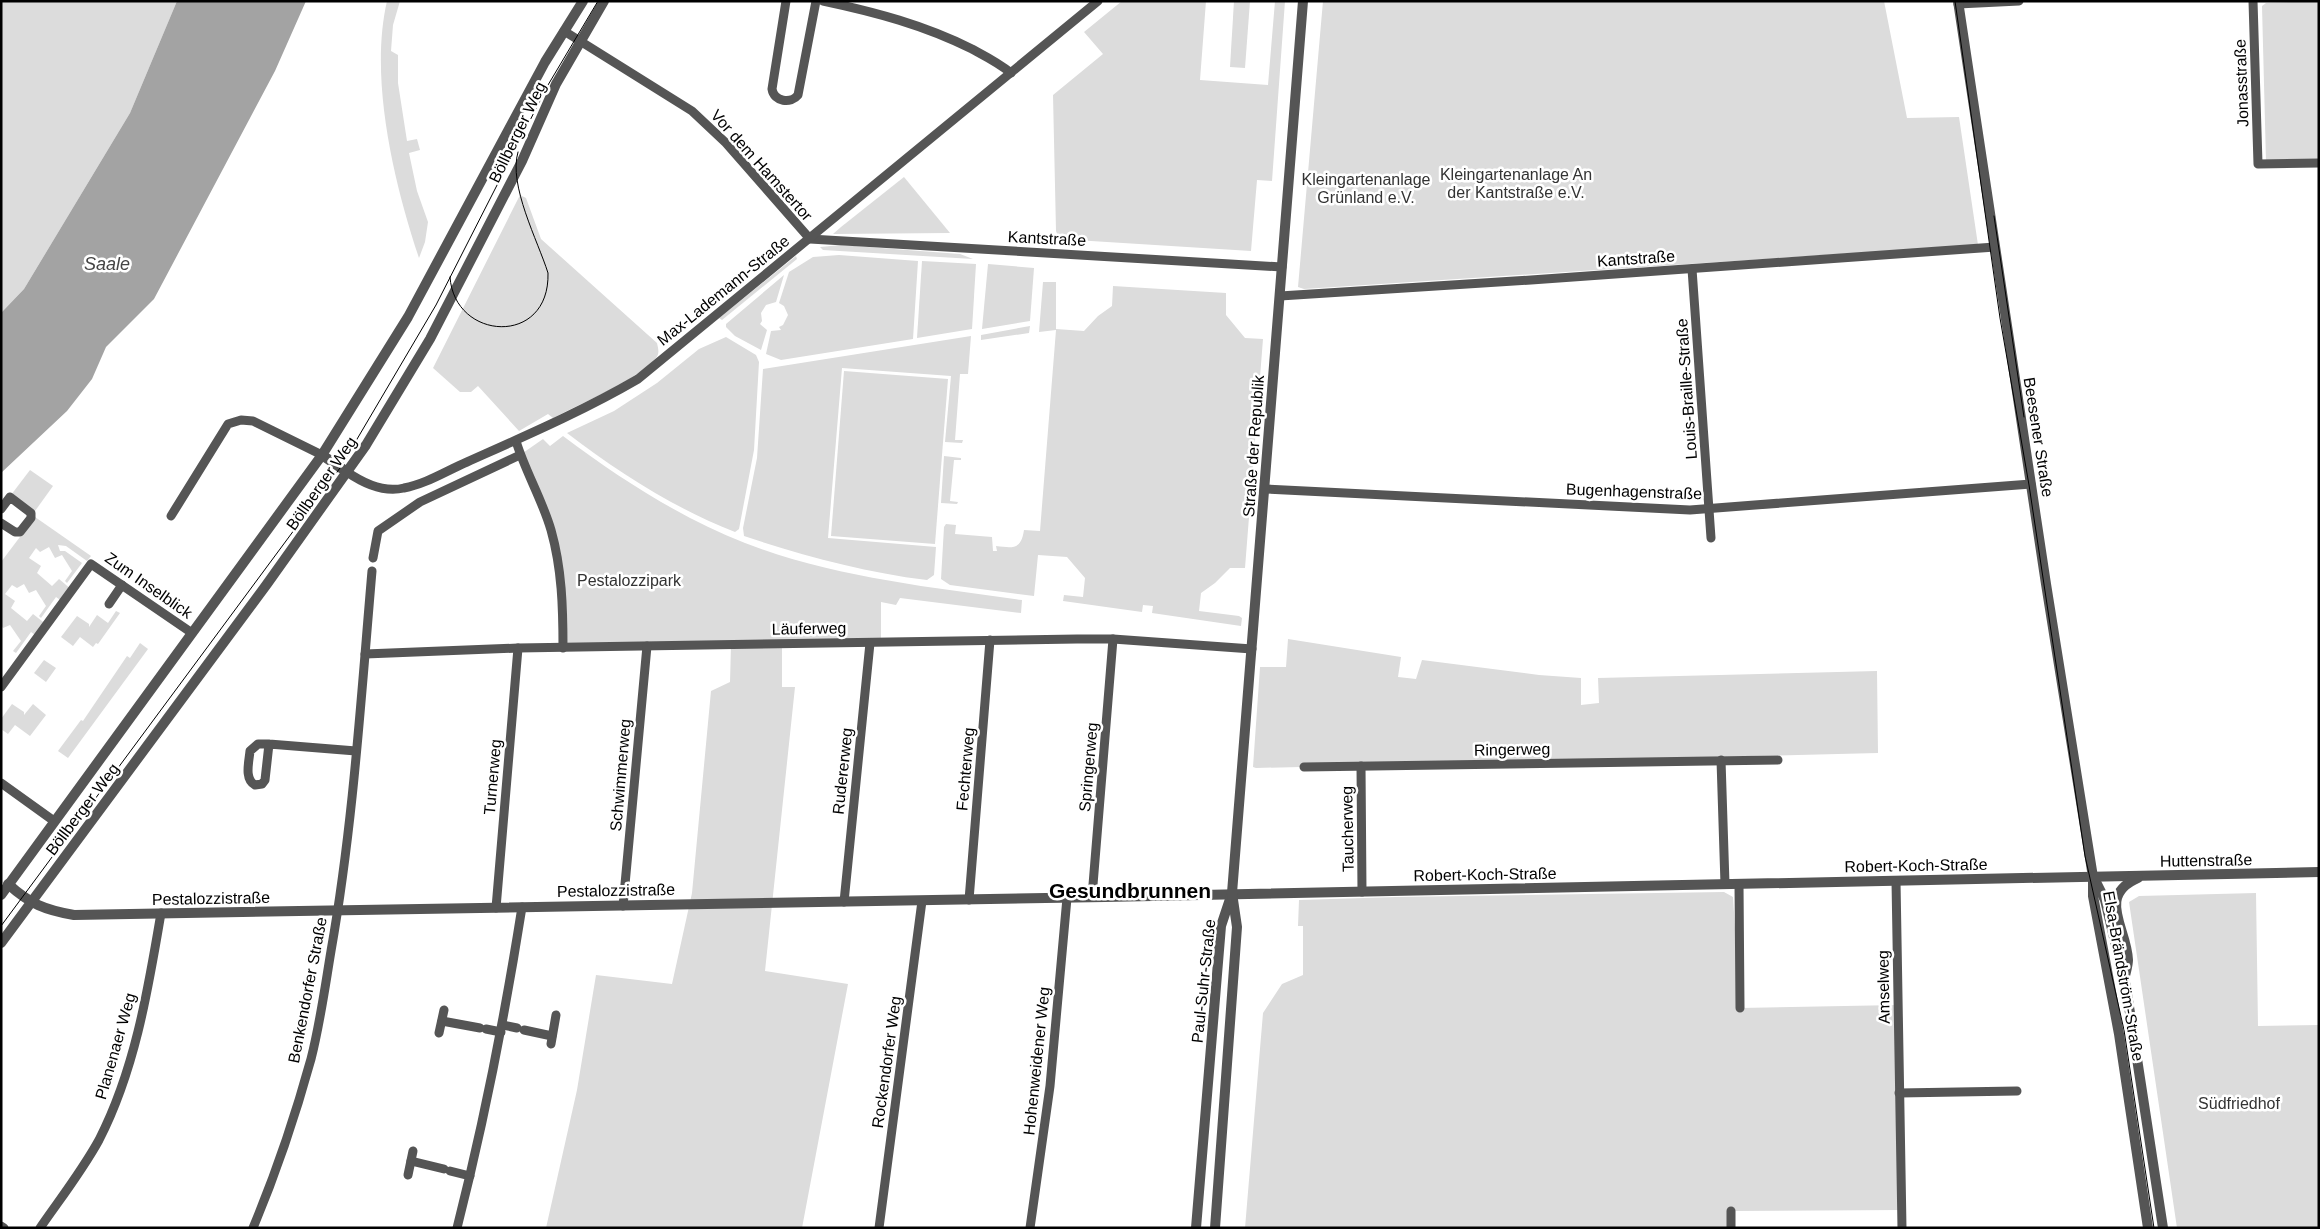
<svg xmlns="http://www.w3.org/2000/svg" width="2320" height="1229" viewBox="0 0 2320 1229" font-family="Arial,sans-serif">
<rect width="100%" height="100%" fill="#fff"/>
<!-- green -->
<g fill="#dcdcdc">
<polygon points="1,1 177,1 130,113 24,289 1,313"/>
<path d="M 387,1 L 400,1 L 393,25 L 391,51 L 398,55 L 398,83 L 407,141 L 417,139 L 420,150 L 409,153 L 417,191 L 428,222 L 425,242 L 419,258 C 394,183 369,79 387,1 Z"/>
<polygon points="1122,1 1206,1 1200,80 1268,85 1275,1 1285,1 1272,181 1257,180 1251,251 1059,239 1056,231 1053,95 1103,54 1084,32"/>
<polygon points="1234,1 1250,1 1245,68 1230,67"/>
<polygon points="1323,1 1884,1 1907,118 1959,117 1978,245 1304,289 1298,287"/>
<polygon points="2319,1 2319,161 2266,162 2262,6 2266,3"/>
<polygon points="904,177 950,233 833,234 841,227"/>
<path d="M 520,195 L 526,198 L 541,239 L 657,343 C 658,348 660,353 656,358 C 637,380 588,400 561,414 L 553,418 L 548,414 L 519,431 L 478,386 L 471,392 L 460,392 L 433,368 Z"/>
<polygon points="841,245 960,254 973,259 823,250 820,247"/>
<polygon points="839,255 918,261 913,339 781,360 766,354 771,331 781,330 779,327 783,325 788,315 784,306 779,303 789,272 813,257"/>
<polygon points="796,256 797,259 722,320 719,318"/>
<polygon points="922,261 976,264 972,329 917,338"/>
<polygon points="988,264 1034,268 1030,321 982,329"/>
<polygon points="784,275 776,302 766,305 761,313 762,321 760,324 767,330 761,350 735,336 726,327 726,324"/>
<path d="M 1043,282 L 1056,282 L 1056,329 L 1084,331 L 1098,316 L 1112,306 L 1113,286 L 1226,293 L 1226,315 L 1245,338 L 1263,339 L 1245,568 L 1230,568 L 1215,583 L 1201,593 L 1199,611 L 1239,616 L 1242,618 L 1241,626 L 1152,613 L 1153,606 L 1143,605 L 1142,612 L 1063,601 L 1064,595 L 1083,597 L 1085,578 L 1067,557 L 1038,555 L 1034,596 L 950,585 L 941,579 L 944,527 L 946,524 L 956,525 L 955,534 L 992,537 L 993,551 L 997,551 L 996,546 C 1013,548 1021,550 1024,530 L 1040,531 L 1056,330 L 1039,332 Z"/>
<polygon points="1030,326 1029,333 981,340 981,335"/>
<path d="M 971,336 L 968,374 L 960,374 L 955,440 L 963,440 L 962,443 L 945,442 L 951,376 L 842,368 L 828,538 L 936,547 L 934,575 L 927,580 C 864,572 804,556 744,536 L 743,528 L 757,458 L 763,369 Z"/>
<path d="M 726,337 L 756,355 L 759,362 L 754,450 L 739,529 L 735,532 C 674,508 619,473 567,433 L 614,411 L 657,383 L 699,349 Z"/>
<polygon points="844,371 948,379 935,544 831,536"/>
<path d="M 563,436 C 619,478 679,517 745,543 C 833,577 929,587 1022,600 L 1021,613 L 900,598 L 896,605 L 881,602 L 881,642 L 782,644 L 782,687 L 795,687 L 765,971 L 848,984 L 802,1228 L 546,1228 L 577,1090 L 596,975 L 672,984 L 692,893 L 711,691 L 730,682 L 731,645 L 563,648 L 556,550 L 520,455 L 543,439 L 550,446 Z"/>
<polygon points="944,456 961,458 961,460 954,460 950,501 958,502 957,504 941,503"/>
<polygon points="30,470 53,486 35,511 11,495"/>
<polygon points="35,517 91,556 87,561 66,546 58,545 60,551 65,551 82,563 67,583 65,581 72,571 62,555 55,558 49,547 40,552 36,548 29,558 41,566 37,573 52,586 59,579 72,590 63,602 56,597 41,618 39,616 46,606 36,590 29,593 24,584 17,588 12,585 5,594 15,601 11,608 27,621 33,614 47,625 38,637 31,632 16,653 13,651 21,641 10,625 3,628 1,625 1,562"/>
<polygon points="116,611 120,613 98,644 96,643 93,647 80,637 73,646 61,637 77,616 89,624 89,627 97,615 108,623"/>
<polygon points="1288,639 1401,657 1398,677 1416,679 1422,660 1539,675 1581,678 1581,705 1599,703 1598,678 1877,671 1878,753 1256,768 1253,767 1260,667 1286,667"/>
<polygon points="140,643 148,649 68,758 58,751 81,720 83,721 87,715 127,656 130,658"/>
<polygon points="44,660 56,668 46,682 34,673"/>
<polygon points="12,704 24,712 24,715 33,704 46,715 30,736 15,725 8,734 1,729 1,719"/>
<polygon points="1724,892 1733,897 1740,1008 1898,1005 1901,1210 1731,1211 1731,1228 1245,1228 1263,1013 1282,984 1303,975 1303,926 1298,926 1299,900 1396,897"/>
<polygon points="2256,893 2258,1026 2319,1025 2319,1228 2177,1228 2129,902 2139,896"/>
</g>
<!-- water -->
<polygon fill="#a3a3a3" points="177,1 306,1 275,71 154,299 106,347 92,379 67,411 1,473 1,313 24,289 130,113"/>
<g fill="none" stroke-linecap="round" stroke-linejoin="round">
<!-- minor -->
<g stroke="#555" stroke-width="9">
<path d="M 786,1 L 772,89 C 774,102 791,104 798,95 L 816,1"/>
<path d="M 823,1 C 875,12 924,25 972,49 C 985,56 999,63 1011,73"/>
<polyline points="2253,1 2258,164 2319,163"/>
<polyline points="1958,4 2019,1"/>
<polyline points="564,31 692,111 726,143 810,239 1282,267"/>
<polyline points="1692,269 1711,538"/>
<polyline points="1280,296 1531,280 1995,247"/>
<path d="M 516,441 C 525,471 542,499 551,530 C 562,569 563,608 563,648"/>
<path d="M 347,472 C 363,483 384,493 404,488 C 426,484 446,471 467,462 C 525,436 583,411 638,379 L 1098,1"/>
<polyline points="1265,489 1690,510 2031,484"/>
<polyline points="1,509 10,497 31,513 31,518 20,532 15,532 1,523"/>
<polyline points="171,516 228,424 241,420 253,421 322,455"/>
<polyline points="373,558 378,531 420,502 520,455"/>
<polyline points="109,604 122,585"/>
<polyline points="365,654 518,648 1077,639 1113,639 1252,649"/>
<polyline points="1,687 91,564 192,633"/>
<path d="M 269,744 L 265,780 L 262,784 L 255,785 C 244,779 249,762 250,751 L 258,744 L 269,744 L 356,751"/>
<polyline points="1721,760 1725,884"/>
<polyline points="1361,766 1362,892"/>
<polyline points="1304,767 1778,760"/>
<polyline points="1,783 54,821"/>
<polyline points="1896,881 1902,1228"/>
<polyline points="1739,884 1740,1008"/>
<polyline points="1092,897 1113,639"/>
<polyline points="969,900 990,640"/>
<polyline points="844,902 870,643"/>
<polyline points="623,906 647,646"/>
<polyline points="496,908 518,648"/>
<polyline points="442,1021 480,1028"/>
<polyline points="503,1025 517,1028"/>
<polyline points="486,1029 501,1032"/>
<polyline points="524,1030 552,1036"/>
<polyline points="439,1033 444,1010"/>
<polyline points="551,1044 556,1015"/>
<polyline points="1899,1093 2017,1091"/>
<polyline points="411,1161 444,1169"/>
<polyline points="450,1171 470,1176"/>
<polyline points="408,1175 413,1151"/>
<polyline points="1731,1211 1731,1228"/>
<polyline points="1,1226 4,1228"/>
<path d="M 40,1228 C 60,1199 82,1171 99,1140 C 135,1070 148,990 161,913"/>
<path d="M 253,1228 C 276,1173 295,1117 311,1059 C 320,1024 325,987 331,951 C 353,826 361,698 372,571"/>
<path d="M 457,1228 C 484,1122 505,1015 522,907"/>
<polyline points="879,1228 922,901"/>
<polyline points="1030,1228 1050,1086 1067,898"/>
</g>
<!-- tertiary -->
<g stroke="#555" stroke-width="10">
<polyline points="1958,1 2046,584 2093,877 2093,896 2119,1034 2148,1228"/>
<polyline points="322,455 347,472"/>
<polyline points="2094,878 2105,900 2126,987 2163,1228"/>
<path d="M 8,884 C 30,904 45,910 74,915 L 1105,897 L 2319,872"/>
<polyline points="1,895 322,455 408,317 545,62 583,1"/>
<polyline points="1,943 267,584 366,445 430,339 522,161 556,84 604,1"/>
<path d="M 2125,976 C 2126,971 2128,965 2128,960 C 2127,928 2096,896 2138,878"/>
<polyline points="1196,1228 1221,926 1231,896"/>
<polyline points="1215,1228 1237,927 1232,893 1303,1"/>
</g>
<!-- tram -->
<g stroke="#000" stroke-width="1">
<polyline points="1955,1 2000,318 2029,485 2085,856 2124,1030 2154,1228"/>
<polyline points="1994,216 2024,417"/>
<path d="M 450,277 C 454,341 550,347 548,273 C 538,241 508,185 518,152"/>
<polyline points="1,926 340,468 436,305 548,85 598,1"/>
</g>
</g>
<g text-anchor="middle" stroke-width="5" stroke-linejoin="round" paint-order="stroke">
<!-- street labels -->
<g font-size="16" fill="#000" stroke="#fff">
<text transform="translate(2241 83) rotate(-92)" y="6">Jonasstraße</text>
<text transform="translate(517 132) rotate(-64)" y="6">Böllberger Weg</text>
<text transform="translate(762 165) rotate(48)" y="6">Vor dem Hamstertor</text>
<text transform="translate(1047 238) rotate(3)" y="6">Kantstraße</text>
<text transform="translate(1636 258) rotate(-4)" y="6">Kantstraße</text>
<text transform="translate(723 290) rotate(-39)" y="6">Max-Lademann-Straße</text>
<text transform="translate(1686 389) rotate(-94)" y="6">Louis-Braille-Straße</text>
<text transform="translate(2039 437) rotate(81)" y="6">Beesener Straße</text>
<text transform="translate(1253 446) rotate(-86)" y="6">Straße der Republik</text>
<text transform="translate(321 483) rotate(-55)" y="6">Böllberger Weg</text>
<text transform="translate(1634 491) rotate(2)" y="6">Bugenhagenstraße</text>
<text transform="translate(149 585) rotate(35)" y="6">Zum Inselblick</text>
<text transform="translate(809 628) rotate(-1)" y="6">Läuferweg</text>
<text transform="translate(1512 749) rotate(-1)" y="6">Ringerweg</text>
<text transform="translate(1088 767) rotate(-85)" y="6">Springerweg</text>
<text transform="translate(965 769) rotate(-85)" y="6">Fechterweg</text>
<text transform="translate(842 771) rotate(-84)" y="6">Rudererweg</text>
<text transform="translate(620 775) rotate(-85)" y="6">Schwimmerweg</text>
<text transform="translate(492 777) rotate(-85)" y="6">Turnerweg</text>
<text transform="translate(82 809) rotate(-53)" y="6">Böllberger Weg</text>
<text transform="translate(1347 829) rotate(-91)" y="6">Taucherweg</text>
<text transform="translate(2206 860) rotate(-1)" y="6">Huttenstraße</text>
<text transform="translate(1916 865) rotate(-1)" y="6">Robert-Koch-Straße</text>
<text transform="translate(1485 874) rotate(-1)" y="6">Robert-Koch-Straße</text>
<text transform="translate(616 890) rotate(-1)" y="6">Pestalozzistraße</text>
<text transform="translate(211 898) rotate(-1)" y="6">Pestalozzistraße</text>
<text transform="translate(2124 976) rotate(80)" y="6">Elsa-Brändström-Straße</text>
<text transform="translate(1203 981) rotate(-84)" y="6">Paul-Suhr-Straße</text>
<text transform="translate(1883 987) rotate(-91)" y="6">Amselweg</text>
<text transform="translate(307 990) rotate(-79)" y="6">Benkendorfer Straße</text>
<text transform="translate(115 1046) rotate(-74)" y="6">Planenaer Weg</text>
<text transform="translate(1036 1061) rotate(-84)" y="6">Hohenweidener Weg</text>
<text transform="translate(886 1062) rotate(-82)" y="6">Rockendorfer Weg</text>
</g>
<!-- park labels -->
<g font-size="16" fill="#333" stroke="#fff">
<text x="1516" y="180">Kleingartenanlage An<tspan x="1516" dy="18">der Kantstraße e.V.</tspan></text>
<text x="1366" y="185">Kleingartenanlage<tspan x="1366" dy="18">Grünland e.V.</tspan></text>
<text x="629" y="586">Pestalozzipark</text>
<text x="2239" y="1109">Südfriedhof</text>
</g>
<!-- water labels -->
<g font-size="18" font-style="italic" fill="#444" stroke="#fff">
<text x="107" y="270">Saale</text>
</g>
<!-- district labels -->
<g font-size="21" font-weight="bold" fill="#000" stroke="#fff">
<text x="1130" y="898">Gesundbrunnen</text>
</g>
</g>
<!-- border -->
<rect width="2320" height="1229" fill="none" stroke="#000000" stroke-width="5"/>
</svg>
